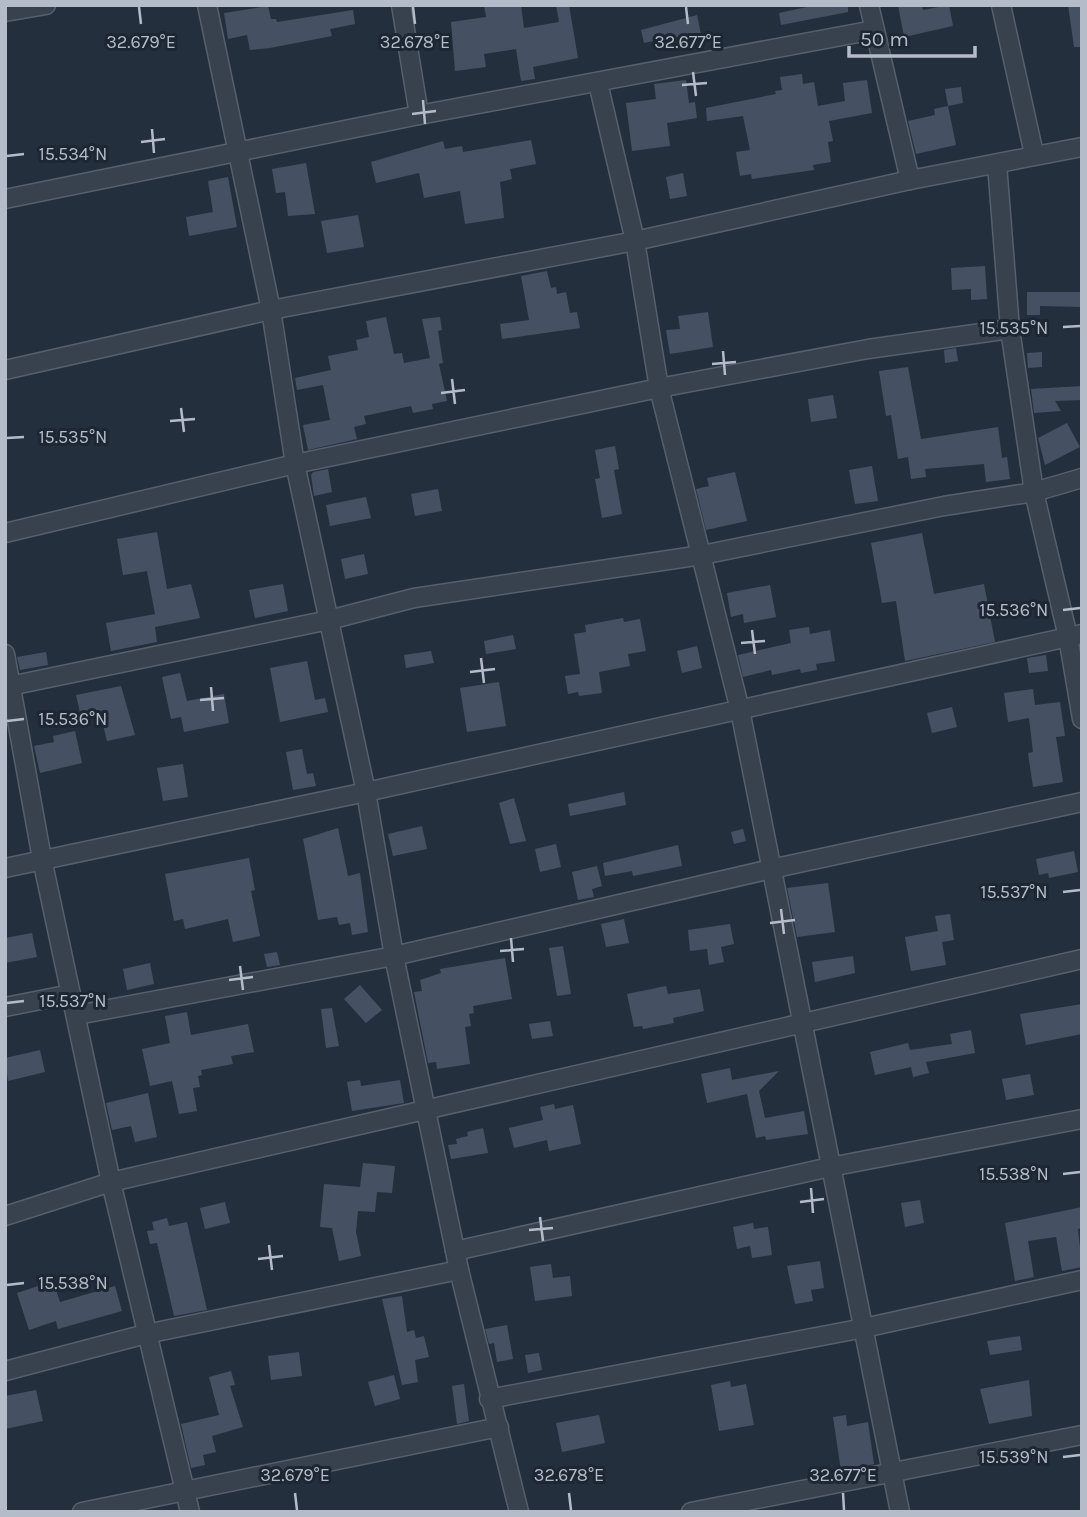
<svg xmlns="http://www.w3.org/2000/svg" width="1087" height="1517" viewBox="0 0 1087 1517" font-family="Karla,sans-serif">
<rect width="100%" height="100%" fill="#242f3e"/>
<!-- building -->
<g fill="#455162">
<polygon points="484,5 521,5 524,28 559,22 556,5 569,5 578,58 533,67 535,79 521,81 516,49 484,54 486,67 455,71 451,22 486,17"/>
<polygon points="816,5 848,5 848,12 781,25 779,13"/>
<polygon points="898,5 922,5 923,10 949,5 953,26 904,37"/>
<polygon points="1068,5 1082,5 1082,47 1074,47"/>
<polygon points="268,6 271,19 276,19 277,22 353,10 355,24 330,29 332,36 270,48 250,50 247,35 228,39 224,13"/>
<polygon points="697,15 702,39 695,40 696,43 666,50 663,39 644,43 641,30"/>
<polygon points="802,74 803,84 814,82 818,106 845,101 843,83 867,80 872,113 829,121 833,141 828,142 831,162 813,165 814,170 752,179 751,174 740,176 736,152 750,150 743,116 707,121 706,108 776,94 775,91 782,90 780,77"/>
<polygon points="686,80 689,103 695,102 697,118 667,123 670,146 632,151 626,103 656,99 654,84"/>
<polygon points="961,87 963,103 948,106 945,89"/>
<polygon points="948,106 956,145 916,154 908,121 935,115 934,109"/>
<polygon points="531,140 536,164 510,169 512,179 500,182 504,218 465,224 460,191 424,198 419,173 376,183 371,162 443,141 445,149 462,146 463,152"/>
<polygon points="306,163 315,214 288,216 285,192 276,193 272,169"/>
<polygon points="683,173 687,196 670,199 666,177"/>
<polygon points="228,177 237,227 189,236 186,217 213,212 208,181"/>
<polygon points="358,215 364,247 327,253 321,221"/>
<polygon points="985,266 987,299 971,300 971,289 952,290 951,268"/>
<polygon points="547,271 551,288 556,287 557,294 566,292 570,313 577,312 580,328 502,339 500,324 529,320 521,276"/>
<polygon points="1027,292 1082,292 1082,307 1040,306 1040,315 1027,315"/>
<polygon points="708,312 713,347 670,354 666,330 680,329 678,316"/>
<polygon points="386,317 394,354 402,353 404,363 430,358 422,319 440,317 442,330 438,331 443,363 439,364 447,401 432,404 433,409 413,413 411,406 364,416 366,424 354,427 357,439 308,450 303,425 330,420 323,385 297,390 295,378 331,370 328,356 358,350 356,340 369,337 366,321"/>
<polygon points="956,348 958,361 945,363 944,350"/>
<polygon points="1042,352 1042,367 1028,368 1027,353"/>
<polygon points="908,367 921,439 998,427 1002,458 1007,457 1010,479 986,482 984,464 925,469 926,477 911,479 908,457 898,459 891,415 886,416 879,371"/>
<polygon points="1082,386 1082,400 1055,401 1061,411 1034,413 1031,389"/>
<polygon points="833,395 837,418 811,422 808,399"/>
<polygon points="1067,423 1080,447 1045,465 1038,438"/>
<polygon points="615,446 619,469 614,470 622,514 602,518 595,479 600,478 595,450"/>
<polygon points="872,466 878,501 855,504 849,470"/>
<polygon points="328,469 332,492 314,496 311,475 313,472"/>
<polygon points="735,472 747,521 706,530 696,489 709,486 707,478"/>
<polygon points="438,489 442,511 415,516 411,494"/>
<polygon points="366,497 371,518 330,526 326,505"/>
<polygon points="157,532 167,589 191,584 200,618 155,627 157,642 111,651 106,623 155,614 147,571 123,575 117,539"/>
<polygon points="922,533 934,594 984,584 995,642 905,661 896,601 882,603 871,543"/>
<polygon points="364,554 368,574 345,579 341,559"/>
<polygon points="283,584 288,611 255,618 249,590"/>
<polygon points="770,585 776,617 744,623 743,614 731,617 727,593"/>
<polygon points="623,618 624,622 640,619 646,651 628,654 630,666 599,672 602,693 579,696 578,692 568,694 565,676 580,674 574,634 586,632 585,625"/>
<polygon points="809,627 810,634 830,630 835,661 816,664 817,670 801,673 800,669 772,675 771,670 743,677 738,655 791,643 789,630"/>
<polygon points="513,635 516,649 486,654 484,641"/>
<polygon points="697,646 702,668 682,673 677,651"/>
<polygon points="431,651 434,663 406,668 404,655"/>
<polygon points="46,652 48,665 20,670 17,657"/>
<polygon points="1046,655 1048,671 1029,673 1027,658"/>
<polygon points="307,661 315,700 325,698 328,712 280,722 270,668"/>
<polygon points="180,673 187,701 224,694 229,723 184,732 181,717 171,719 162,677"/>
<polygon points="499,682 506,726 467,732 460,688"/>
<polygon points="121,686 135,735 107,741 100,713 81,717 76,695"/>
<polygon points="1033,689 1035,705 1060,702 1065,736 1056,737 1063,782 1033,787 1028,753 1033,752 1029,718 1008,722 1004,693"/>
<polygon points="952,707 957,727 932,733 927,713"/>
<polygon points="75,731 82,763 40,773 34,746 54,742 53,736"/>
<polygon points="302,749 307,774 313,773 316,786 293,790 286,752"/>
<polygon points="183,764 188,797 163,801 157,768"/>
<polygon points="624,792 626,805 570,816 568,804"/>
<polygon points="514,798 526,841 510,844 499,803"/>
<polygon points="422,826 427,849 393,856 388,834"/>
<polygon points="338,828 348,876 360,873 368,932 352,935 350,923 339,925 337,917 318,920 303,839"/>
<polygon points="743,829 746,841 734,844 731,832"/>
<polygon points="556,844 561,867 540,872 535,849"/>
<polygon points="678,845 682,866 633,876 632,871 605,876 603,863"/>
<polygon points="1074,851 1078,872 1049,878 1048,873 1039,875 1036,859"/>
<polygon points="249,858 255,890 251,891 260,936 233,942 228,919 185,929 183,919 174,921 165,874"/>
<polygon points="597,866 602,886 592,889 594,897 578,900 572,872"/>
<polygon points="828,883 835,932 797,937 787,888"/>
<polygon points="950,914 954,940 942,942 946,965 911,971 905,937 938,931 935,916"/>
<polygon points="624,919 629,943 606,947 601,924"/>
<polygon points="730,924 734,944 721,947 724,962 709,965 707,949 690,951 688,930"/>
<polygon points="32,933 37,957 5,963 5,938"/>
<polygon points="563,946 571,994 557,996 549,948"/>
<polygon points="277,952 280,965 267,967 264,954"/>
<polygon points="853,956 855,973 815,982 812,962"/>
<polygon points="505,958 512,999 473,1006 474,1013 469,1014 471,1026 465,1027 470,1064 437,1069 436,1062 428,1063 414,992 422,991 420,980 441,973 440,969"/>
<polygon points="150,963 154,984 127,990 123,969"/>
<polygon points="360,985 382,1010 366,1023 344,999"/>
<polygon points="666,986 668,994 700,989 704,1011 673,1018 674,1023 643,1029 642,1026 634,1027 627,994"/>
<polygon points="1082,1004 1082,1034 1026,1045 1020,1014"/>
<polygon points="332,1008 339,1046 326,1048 321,1009"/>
<polygon points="187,1012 191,1035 248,1024 254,1052 231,1056 233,1064 201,1070 202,1075 198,1076 200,1087 193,1088 197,1111 179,1114 172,1081 150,1086 142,1049 170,1043 165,1016"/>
<polygon points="550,1021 553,1036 532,1039 529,1024"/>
<polygon points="971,1030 975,1053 926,1062 929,1073 913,1077 911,1067 875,1075 870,1052 908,1043 910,1050 952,1044 950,1034"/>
<polygon points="40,1050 45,1072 8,1081 5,1058"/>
<polygon points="730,1068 732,1080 779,1071 759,1091 765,1118 804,1111 808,1134 766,1140 765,1136 756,1138 747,1094 707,1103 701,1074"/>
<polygon points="1030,1074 1034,1095 1006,1100 1002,1079"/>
<polygon points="360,1080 361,1086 400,1080 404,1103 352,1111 347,1082"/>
<polygon points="148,1093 157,1137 135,1142 131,1126 112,1130 106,1103"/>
<polygon points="554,1104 555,1109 573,1105 581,1144 549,1151 547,1140 514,1148 509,1128 543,1120 540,1107"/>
<polygon points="483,1128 488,1153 451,1159 448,1145 457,1144 456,1139 468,1136 467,1132"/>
<polygon points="363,1163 395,1166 392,1193 377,1192 375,1212 358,1211 356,1232 361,1256 339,1261 332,1228 320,1227 324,1184 360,1187"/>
<polygon points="920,1200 924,1223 905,1227 901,1203"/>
<polygon points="225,1202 230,1223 205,1229 200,1208"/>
<polygon points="1082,1207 1082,1228 1078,1229 1082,1267 1062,1271 1056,1237 1028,1241 1034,1277 1015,1281 1005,1223"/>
<polygon points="167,1218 169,1226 187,1222 207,1310 174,1316 157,1243 150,1244 147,1231 154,1230 152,1222"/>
<polygon points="753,1223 754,1229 768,1227 772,1255 752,1258 750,1246 737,1249 733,1227"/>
<polygon points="820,1261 824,1288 811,1290 813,1301 795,1304 787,1266"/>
<polygon points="551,1264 553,1278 570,1276 572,1296 535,1301 530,1267"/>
<polygon points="53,1281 60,1302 115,1286 122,1311 58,1329 56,1321 29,1330 17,1293"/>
<polygon points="402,1296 407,1332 414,1330 416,1338 424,1336 429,1357 415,1360 418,1382 402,1385 382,1299"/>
<polygon points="507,1325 513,1359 497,1362 494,1343 489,1344 485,1329"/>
<polygon points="1020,1336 1022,1350 990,1355 987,1341"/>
<polygon points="299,1352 302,1376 271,1380 268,1356"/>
<polygon points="539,1353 542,1370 528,1373 525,1355"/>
<polygon points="231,1371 235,1385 230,1386 243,1427 212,1436 216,1452 203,1455 205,1465 191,1468 181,1424 219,1415 209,1377"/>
<polygon points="394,1375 400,1399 375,1406 368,1382"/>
<polygon points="1029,1380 1032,1416 989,1424 980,1389"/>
<polygon points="730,1381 731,1387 746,1384 754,1425 719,1431 711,1385"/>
<polygon points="464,1384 469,1421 457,1424 452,1386"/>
<polygon points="36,1390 43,1421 5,1429 5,1396"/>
<polygon points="599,1415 605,1443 562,1452 556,1423"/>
<polygon points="846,1415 847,1426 868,1422 874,1464 841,1471 833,1417"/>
</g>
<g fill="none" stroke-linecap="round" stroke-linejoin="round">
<!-- minor casing -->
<g stroke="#565f6c" stroke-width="21">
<g id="minor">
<polyline points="207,5 271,310 295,464 366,792 394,956 459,1270 519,1512"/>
<polyline points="401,5 419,115"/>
<polyline points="869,5 910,180"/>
<polyline points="1001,5 1034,154"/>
<polyline points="5,12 46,5"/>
<polyline points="598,83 635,241 659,388 740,710 900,1512"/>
<polyline points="997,164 1010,329 1034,492 1068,637 1082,719"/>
<polyline points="5,199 419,115 874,30"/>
<polyline points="5,370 271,310 635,241 910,180 1082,147"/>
<polyline points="5,533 295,464 659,388 868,349 1010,329"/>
<polyline points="5,654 42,859 111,1182 190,1512"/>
<polyline points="5,687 329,620 414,598 702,555 944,506 1034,492 1082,478"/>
<polyline points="5,868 366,792 1082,634"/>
<polyline points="5,1007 71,994"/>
<polyline points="77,1015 394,956 771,869 1082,802"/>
<polyline points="5,1216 111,1182 1082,959"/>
<polyline points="455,1251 830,1167 1082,1119"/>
<polyline points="5,1371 146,1334 459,1270"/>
<polyline points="489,1399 864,1328 1082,1280"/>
<polyline points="82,1512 499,1427"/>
<polyline points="691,1512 1082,1435"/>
</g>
</g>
<!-- minor -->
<use href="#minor" stroke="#38414e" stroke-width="18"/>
</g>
<!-- ticks -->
<path fill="none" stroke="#b4bcc9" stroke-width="2.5" d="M 139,7 L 141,24M 413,7 L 415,24M 686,7 L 688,24M 693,72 L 696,96M 682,85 L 707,83M 423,100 L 425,124M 412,114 L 436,111M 152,129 L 154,153M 141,142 L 165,139M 7,156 L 24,154M 1063,327 L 1080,326M 723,351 L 725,375M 712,364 L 736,362M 452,379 L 455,404M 441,393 L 465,390M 181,408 L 184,432M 170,421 L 195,419M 7,438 L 24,437M 1063,610 L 1080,608M 752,630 L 755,654M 741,643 L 765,641M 481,658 L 484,683M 470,672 L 495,669M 211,687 L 213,711M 200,700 L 224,698M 7,721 L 24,719M 1063,892 L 1080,890M 781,909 L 784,934M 770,923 L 795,920M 511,938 L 513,962M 500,951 L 524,949M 240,966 L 243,990M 229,980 L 253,977M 7,1003 L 24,1001M 1063,1174 L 1080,1172M 811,1188 L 813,1213M 800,1202 L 824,1199M 540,1217 L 543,1241M 529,1230 L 553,1228M 269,1245 L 272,1270M 258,1259 L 283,1256M 7,1285 L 24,1283M 1063,1457 L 1080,1455M 295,1493 L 297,1510M 569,1493 L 571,1510M 843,1493 L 844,1510"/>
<g font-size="18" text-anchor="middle" fill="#b4bcc9" stroke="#1d2633" stroke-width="6" stroke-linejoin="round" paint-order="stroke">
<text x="141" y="48">32.679°E</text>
<text x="415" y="48">32.678°E</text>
<text x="688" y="48">32.677°E</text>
<text x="73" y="160">15.534°N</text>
<text x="1014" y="334">15.535°N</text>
<text x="73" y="443">15.535°N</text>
<text x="1014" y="616">15.536°N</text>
<text x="73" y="725">15.536°N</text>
<text x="1014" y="898">15.537°N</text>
<text x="73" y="1007">15.537°N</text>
<text x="1014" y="1180">15.538°N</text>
<text x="73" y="1289">15.538°N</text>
<text x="1014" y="1463">15.539°N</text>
<text x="295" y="1481">32.679°E</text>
<text x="569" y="1481">32.678°E</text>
<text x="843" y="1481">32.677°E</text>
</g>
<!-- border -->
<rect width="1087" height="1517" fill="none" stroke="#b4bcc9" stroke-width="14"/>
<!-- scale -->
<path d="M849 46v10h126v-10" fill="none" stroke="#b4bcc9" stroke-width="3.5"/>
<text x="860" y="46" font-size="21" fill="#b4bcc9" stroke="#1d2633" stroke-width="5" paint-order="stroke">50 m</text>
</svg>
